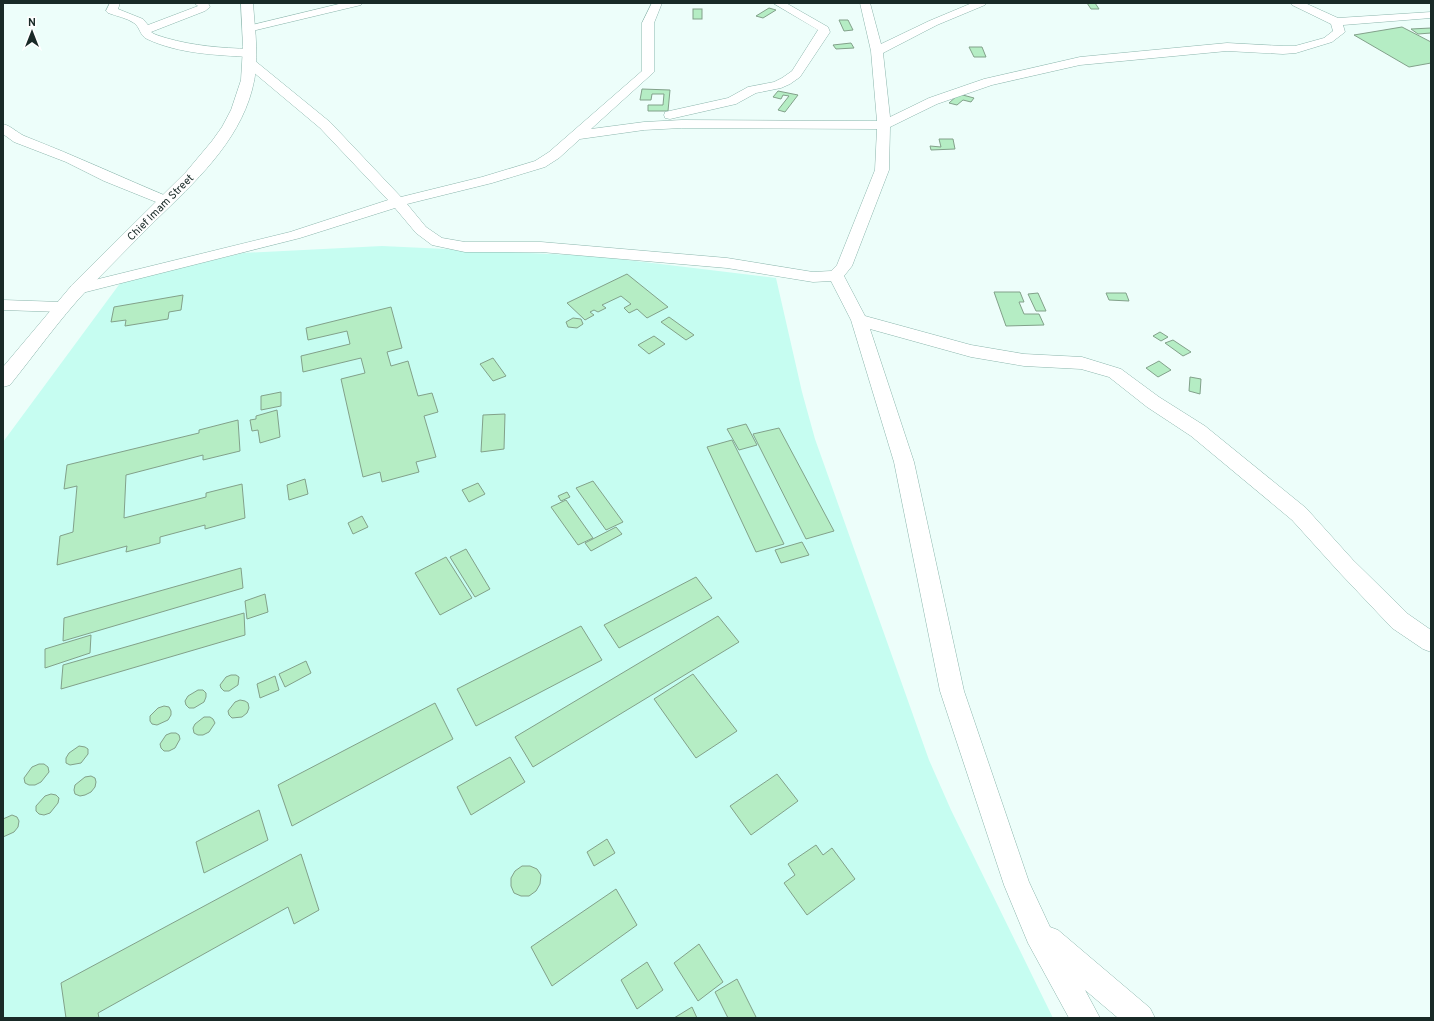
<svg xmlns="http://www.w3.org/2000/svg" width="1434" height="1021" viewBox="0 0 1434 1021" font-family="Overpass,sans-serif">
<rect width="100%" height="100%" fill="#edfefa"/>
<!-- built -->
<polygon fill="#c6fdf1" points="382,246 594,256 776,278 802,392 815,439 929,760 951,810 1053,1018 3,1018 3,442 121,282 243,253"/>
<!-- building -->
<g fill="#b5edc4" stroke="#82a18a">
<polygon points="1087,3 1095,3 1099,9 1091,9"/>
<polygon points="769,8 776,10 763,18 756,16"/>
<rect x="693" y="9" width="9" height="10"/>
<polygon points="839,20 848,20 853,30 844,31"/>
<polygon points="1402,27 1431,42 1431,63 1409,67 1354,35"/>
<polygon points="1431,28 1431,33 1418,34 1411,29"/>
<polygon points="851,43 854,48 836,49 833,45"/>
<polygon points="969,47 982,47 986,57 974,57"/>
<polygon points="642,89 670,90 668,111 648,111 648,105 663,105 664,94 652,94 651,100 640,100"/>
<polygon points="778,91 798,95 785,112 778,110 789,96 783,95 781,99 773,97"/>
<polygon points="959,94 974,98 971,102 963,100 957,105 949,103"/>
<polygon points="939,139 953,139 955,149 931,150 930,146 941,147"/>
<polygon points="627,274 668,307 647,318 637,309 629,313 624,308 631,304 621,296 602,305 606,308 598,312 594,310 590,312 594,315 585,320 567,303"/>
<polygon points="994,292 1020,292 1024,302 1019,302 1024,314 1039,314 1044,325 1006,326"/>
<polygon points="1038,293 1046,311 1036,311 1028,294"/>
<polygon points="1106,293 1126,293 1129,301 1109,300"/>
<polygon points="183,295 181,310 169,312 168,319 125,326 126,320 111,322 114,307"/>
<polygon points="391,307 402,348 387,352 391,366 408,361 418,396 432,393 438,412 424,416 436,457 416,462 419,472 382,482 380,472 363,477 341,379 365,373 361,358 303,372 301,356 350,344 347,331 308,340 306,328"/>
<polygon points="669,317 694,335 686,340 661,322"/>
<polygon points="573,318 581,319 583,324 577,328 568,327 566,322"/>
<polygon points="1160,332 1168,337 1161,341 1153,336"/>
<polygon points="654,336 665,344 649,354 638,345"/>
<polygon points="1173,340 1191,352 1183,356 1165,343"/>
<polygon points="493,358 506,376 493,381 480,364"/>
<polygon points="1159,361 1171,370 1158,377 1146,368"/>
<polygon points="1190,377 1201,379 1200,394 1189,391"/>
<polygon points="281,392 281,406 261,410 261,396"/>
<polygon points="277,410 280,437 260,443 258,430 252,431 250,420 256,419 256,416"/>
<polygon points="505,414 504,449 481,452 483,415"/>
<polygon points="238,420 240,451 203,460 203,455 126,475 124,518 206,497 206,493 242,484 245,518 205,529 205,525 160,537 160,543 126,552 127,546 57,565 60,536 73,532 77,486 64,489 67,465 199,433 199,430"/>
<polygon points="746,424 757,445 739,450 727,429"/>
<polygon points="779,428 834,531 806,539 753,434"/>
<polygon points="732,440 784,544 756,552 707,447"/>
<polygon points="305,479 308,494 289,500 287,485"/>
<polygon points="593,481 623,522 606,530 576,488"/>
<polygon points="478,483 485,494 469,502 462,490"/>
<polygon points="567,492 570,497 561,501 558,496"/>
<polygon points="566,500 593,538 578,545 551,507"/>
<polygon points="362,516 368,527 353,534 348,523"/>
<polygon points="616,527 622,534 591,551 585,543"/>
<polygon points="802,542 809,555 781,563 775,550"/>
<polygon points="466,549 490,589 475,597 450,557"/>
<polygon points="446,557 472,598 440,615 415,573"/>
<polygon points="241,568 243,588 63,641 64,618"/>
<polygon points="696,577 712,598 619,648 604,625"/>
<polygon points="265,594 268,612 247,619 245,601"/>
<polygon points="244,613 245,635 61,689 63,665"/>
<polygon points="718,616 739,642 533,767 515,737"/>
<polygon points="581,626 602,660 476,726 457,689"/>
<polygon points="91,635 90,653 45,668 45,649"/>
<polygon points="306,661 311,673 285,687 279,674"/>
<polygon points="693,674 737,731 696,758 654,699"/>
<polygon points="231,675 236,675 239,677 238,685 229,691 224,691 221,688 220,685 226,677"/>
<polygon points="275,676 279,690 260,698 257,684"/>
<polygon points="198,690 203,690 206,693 206,697 204,702 194,708 189,708 186,705 185,701 188,696"/>
<polygon points="240,700 245,701 248,703 249,708 247,713 242,717 232,718 229,715 228,711 235,702"/>
<polygon points="435,703 453,739 292,826 278,785"/>
<polygon points="164,706 169,707 171,711 171,715 168,720 157,725 152,724 150,721 150,716 158,708"/>
<polygon points="204,717 210,717 213,719 215,723 209,732 203,735 198,735 194,733 193,728 195,724"/>
<polygon points="171,733 176,733 179,735 180,739 175,748 169,751 164,751 161,748 160,744 166,735"/>
<polygon points="79,746 85,747 88,749 88,754 81,763 70,765 66,763 66,758 69,753"/>
<polygon points="510,757 525,782 471,815 457,787"/>
<polygon points="39,764 44,764 48,767 49,772 41,782 35,785 29,785 25,783 24,778 32,767"/>
<polygon points="777,774 798,801 751,835 730,806"/>
<polygon points="91,776 95,778 96,782 95,787 91,792 85,795 80,796 75,794 74,790 75,785 85,777"/>
<polygon points="51,794 56,795 59,798 58,803 50,813 44,815 39,814 36,811 36,806 45,796"/>
<polygon points="259,810 268,840 204,873 196,842"/>
<polygon points="12,815 17,817 19,821 18,827 14,832 3,837 3,819"/>
<polygon points="607,839 615,853 594,866 587,852"/>
<polygon points="816,845 823,855 832,848 855,879 807,915 784,883 795,875 788,864"/>
<polygon points="301,854 319,910 294,924 288,907 98,1013 99,1018 66,1018 61,983"/>
<polygon points="522,866 530,866 537,869 541,875 540,884 536,891 529,896 521,896 514,893 511,886 511,878 515,871"/>
<polygon points="616,889 637,925 552,986 531,947"/>
<polygon points="699,944 723,982 698,1001 674,963"/>
<polygon points="647,962 663,990 637,1009 621,980"/>
<polygon points="737,979 756,1017 754,1018 728,1018 715,992"/>
<polygon points="692,1007 697,1018 674,1018"/>
</g>
<g fill="none" stroke-linecap="round" stroke-linejoin="round">
<!-- street casing -->
<g stroke="#8cb6ad" stroke-width="1">
<g id="street">
<path d="M 110,3 L 120,3 L 118,9 L 143,19 L 148,25 L 198,6 L 194,3 L 208,3 L 210,7 L 205,11 L 151,32 C 155,35 160,36 166,38 C 194,46 221,48 250,49 L 254,50 L 256,53 L 254,56 L 250,57 C 216,55 179,54 147,39 C 140,36 140,27 134,23 C 127,18 116,16 108,13 L 106,11 Z"/>
<polygon points="343,3 362,3 361,5 248,32 244,31 242,29 244,27"/>
<path d="M 652,3 L 662,3 L 654,23 L 654,72 L 591,129 L 644,122 L 682,120 L 877,121 L 871,51 L 860,3 L 870,3 L 881,44 L 929,21 L 972,3 L 986,3 L 985,5 L 937,25 L 883,53 L 890,117 L 929,98 L 984,79 L 1080,57 L 1227,43 L 1283,46 L 1295,46 L 1324,38 L 1333,31 L 1331,24 L 1292,5 L 1291,3 L 1305,3 L 1338,18 L 1431,12 L 1431,18 L 1343,25 L 1345,32 L 1332,42 L 1296,53 L 1283,54 L 1227,51 L 1080,65 L 992,85 L 937,104 L 890,127 L 889,170 L 852,266 L 844,276 L 865,316 L 971,345 L 1024,354 L 1082,357 L 1121,369 L 1159,397 L 1205,426 L 1306,508 L 1353,560 L 1408,614 L 1431,630 L 1431,652 L 1423,649 L 1392,628 L 1339,572 L 1292,520 L 1191,436 L 1147,407 L 1109,377 L 1081,369 L 1024,366 L 971,357 L 870,329 L 914,462 L 964,691 L 1029,882 L 1050,927 L 1058,930 L 1150,1008 L 1155,1018 L 1118,1018 L 1085,990 L 1100,1018 L 1069,1018 L 1028,943 L 1004,885 L 940,691 L 894,462 L 851,320 L 831,281 L 813,282 L 727,268 L 541,252 L 465,252 L 432,245 L 416,233 L 395,208 L 300,238 L 78,294 L 72,293 L 70,289 L 72,285 L 78,284 L 290,232 L 388,200 L 320,128 L 246,66 L 244,63 L 246,60 L 254,60 L 330,122 L 401,197 L 482,177 L 535,161 L 549,152 L 642,71 L 642,23 ZM 682,128 L 877,129 L 875,170 L 837,265 L 831,271 L 813,272 L 727,258 L 541,242 L 465,242 L 442,238 L 426,227 L 407,204 L 492,183 L 545,167 L 559,158 L 580,139 L 644,130 Z"/>
<polygon points="773,3 786,3 828,27 830,32 800,77 790,84 781,88 756,93 736,104 670,119 665,118 664,115 665,112 728,98 748,87 774,82 782,78 792,71 818,30"/>
<path d="M 3,124 C 12,126 18,134 27,137 C 76,156 123,178 171,198 L 173,201 L 171,204 L 166,205 L 161,204 L 104,181 L 66,162 L 14,142 L 3,134 Z"/>
<polygon points="3,300 61,302 67,303 69,307 67,311 61,312 3,310"/>
</g>
</g>
<!-- secondary casing -->
<g stroke="#8cb6ad" stroke-width="1">
<path id="secondary" d="M 241,3 L 253,3 C 255,32 260,62 252,90 C 238,143 194,183 156,220 C 133,243 109,267 86,291 C 59,320 35,354 10,385 L 3,387 L 3,367 L 72,285 L 186,172 L 212,141 L 222,127 L 231,110 L 241,80 L 243,47 Z"/>
</g>
<!-- street -->
<use href="#street" fill="#fff" fill-rule="evenodd"/>
<!-- secondary -->
<use href="#secondary" fill="#fff" fill-rule="evenodd"/>
</g>
<g text-anchor="middle" stroke-width="3.5" stroke-linejoin="round" paint-order="stroke">
<!-- far-street labels -->
<g font-size="11" fill="#192a27" stroke="#fff">
<text transform="translate(160 207) rotate(-45)" y="4">Chief Imam Street</text>
</g>
</g>
<!-- border -->
<rect width="1434" height="1021" fill="none" stroke="#192a27" stroke-width="8"/>
<!-- north arrow -->
<g transform="translate(32 32)" stroke="#ffffff" stroke-width="3" paint-order="stroke">
<path d="M0-3L7 15L0 10L-7 15Z" fill="#192a27"/>
<text y="-6" font-size="11" font-weight="bold" text-anchor="middle" fill="#192a27">N</text>
</g>
</svg>
